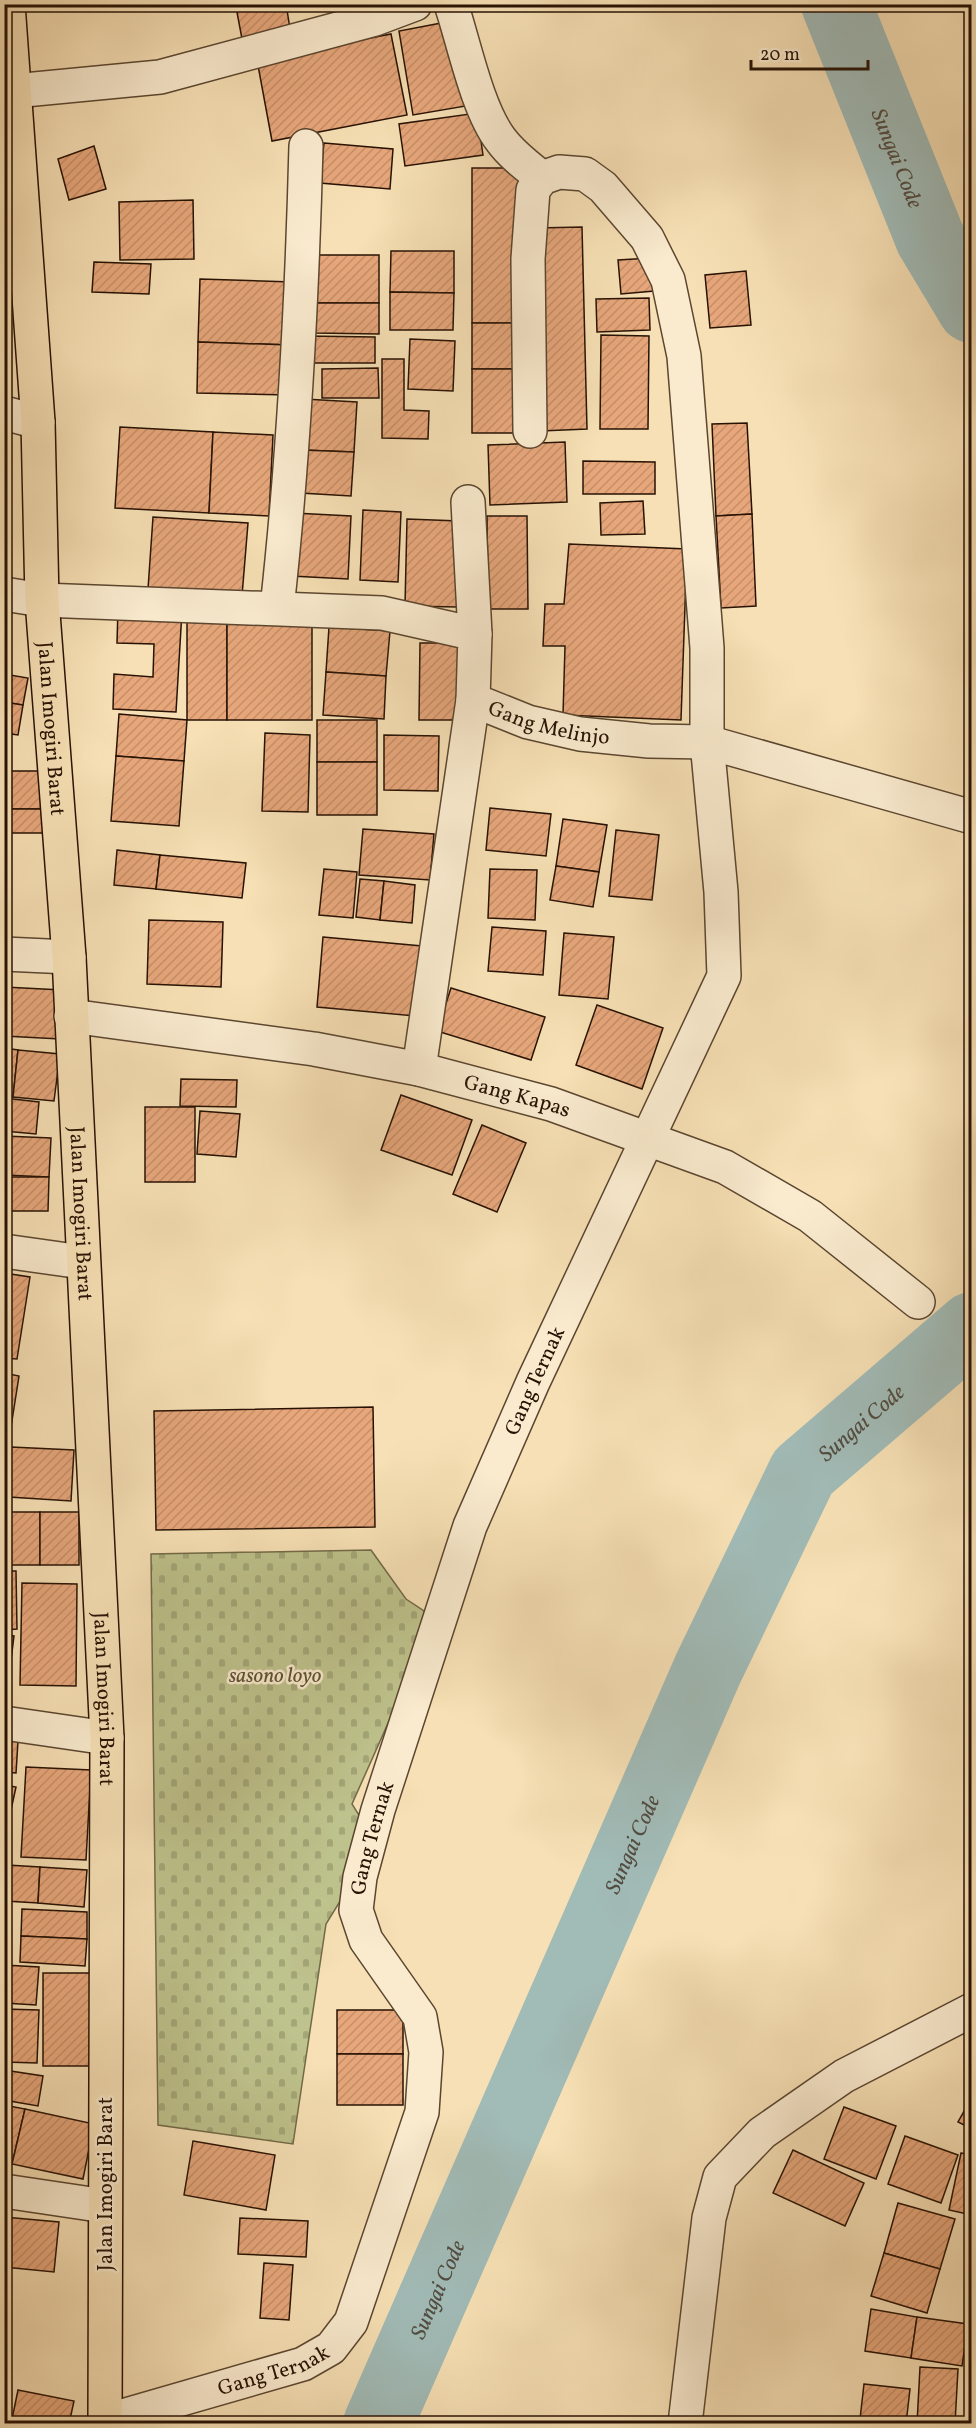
<svg xmlns="http://www.w3.org/2000/svg" width="976" height="2428" viewBox="0 0 976 2428" font-family="Vollkorn,serif">
<defs>
<pattern id="cemetery-stones" width="16" height="16" patternUnits="userSpaceOnUse" patternTransform="scale(1.5)"><rect width="16" height="16" fill="#bec28c"/><path d="M2 7V4a2 2 0 0 1 4 0v3zM10 15v-3a2 2 0 0 1 4 0v3z" fill="#a3a677"/></pattern>
<pattern id="building-hatch" width="6" height="6" patternUnits="userSpaceOnUse" patternTransform="scale(1.5)"><rect width="6" height="6" fill="#e7a77b"/><path d="M-1 1l2-2M0 6l6-6M5 7l2-2" fill="none" stroke="#c68f69"/></pattern>
</defs>
<rect width="100%" height="100%" fill="#f7e0b5"/>
<filter id="stains"><feTurbulence type="fractalNoise" baseFrequency=".00333" numOctaves="4"/><feColorMatrix values="0 0 0 0 .2 0 0 0 0 .09 0 0 0 0 .02 0 0 0 .5 -.17"/></filter>
<radialGradient id="worn" r=".72"><stop offset=".6" stop-color="#630" stop-opacity="0"/><stop offset="1" stop-color="#630" stop-opacity=".3"/></radialGradient>
<!-- cemetery -->
<polygon fill="url(#cemetery-stones)" stroke="#726a48" stroke-width="1.5" points="371,1550 406,1599 424,1611 422,1647 352,1804 376,1843 326,1924 293,2144 158,2125 151,1554"/>
<g fill="none" stroke-linecap="round" stroke-linejoin="round">
<!-- river -->
<g stroke="#a1bbb7" stroke-width="70">
<path id="s1" d="M 836,4 L 930,238 L 972,308"/>
<path id="s2" d="M 378,2424 L 708,1669 L 803,1472 L 972,1327"/>
</g>
</g>
<!-- building -->
<g fill="url(#building-hatch)" stroke="#271204" stroke-width="1.5">
<polygon points="252,4 286,4 291,35 243,44 236,7"/>
<polygon points="452,21 466,106 413,115 399,31"/>
<polygon points="391,34 407,115 272,141 257,60"/>
<polygon points="477,113 483,155 405,166 399,124"/>
<polygon points="324,143 393,149 390,189 320,183"/>
<polygon points="94,146 106,189 69,200 58,159"/>
<rect x="472" y="168" width="49" height="155"/>
<polygon points="193,200 194,259 120,260 119,202"/>
<polygon points="582,227 587,429 541,431 536,228"/>
<polygon points="391,251 454,251 454,293 390,292"/>
<rect x="315" y="255" width="64" height="48"/>
<polygon points="651,258 654,291 621,294 618,260"/>
<polygon points="94,262 151,264 149,294 92,292"/>
<polygon points="746,271 751,325 710,328 705,275"/>
<polygon points="200,279 292,282 290,345 198,342"/>
<polygon points="390,292 454,293 453,330 390,330"/>
<polygon points="649,298 650,330 597,332 596,299"/>
<polygon points="315,303 379,303 379,334 315,333"/>
<rect x="472" y="323" width="49" height="46"/>
<polygon points="601,335 649,336 648,429 600,429"/>
<polygon points="306,336 375,337 375,363 306,363"/>
<polygon points="410,339 455,341 453,391 408,389"/>
<polygon points="198,342 290,345 289,395 197,393"/>
<polygon points="382,359 404,359 404,410 429,411 428,439 382,438"/>
<polygon points="378,368 379,398 322,398 322,369"/>
<rect x="472" y="369" width="49" height="64"/>
<polygon points="304,399 357,402 354,452 302,450"/>
<polygon points="747,423 752,514 716,516 712,424"/>
<polygon points="120,427 213,432 209,513 115,508"/>
<polygon points="213,432 273,435 269,516 209,513"/>
<polygon points="565,442 567,502 490,505 488,445"/>
<polygon points="302,450 354,452 351,496 300,493"/>
<polygon points="583,461 655,462 655,494 583,494"/>
<polygon points="643,501 645,534 601,535 600,503"/>
<polygon points="363,510 401,512 398,582 360,580"/>
<polygon points="294,513 351,516 348,579 291,576"/>
<polygon points="752,514 756,606 721,608 716,516"/>
<polygon points="487,516 527,516 528,609 488,609"/>
<polygon points="153,517 248,523 242,596 148,589"/>
<polygon points="407,519 459,521 457,607 405,606"/>
<polygon points="569,544 687,549 681,720 563,715 565,646 543,646 545,604 564,604"/>
<polygon points="118,608 182,611 176,712 113,709 114,674 153,677 154,644 117,643"/>
<rect x="187" y="620" width="40" height="100"/>
<rect x="227" y="620" width="85" height="100"/>
<polygon points="329,627 390,631 386,676 326,672"/>
<polygon points="420,643 467,643 466,720 419,720"/>
<polygon points="326,672 386,676 384,719 323,715"/>
<polygon points="4,674 28,678 23,705 4,702"/>
<polygon points="4,702 23,705 18,735 4,733"/>
<polygon points="119,714 187,720 184,761 116,756"/>
<rect x="317" y="720" width="60" height="42"/>
<polygon points="265,733 310,735 308,812 262,811"/>
<polygon points="384,735 439,736 438,791 384,790"/>
<polygon points="116,756 184,761 179,826 111,821"/>
<rect x="317" y="762" width="60" height="53"/>
<rect x="9" y="771" width="39" height="38"/>
<polygon points="490,808 551,814 546,856 486,850"/>
<rect x="9" y="809" width="39" height="24"/>
<polygon points="563,819 607,825 599,872 556,866"/>
<polygon points="363,829 434,834 430,880 359,875"/>
<polygon points="616,830 659,835 652,900 609,896"/>
<polygon points="117,850 160,855 156,889 114,885"/>
<polygon points="160,855 246,863 242,898 156,889"/>
<polygon points="556,866 599,872 593,907 550,900"/>
<polygon points="324,869 357,872 353,918 319,915"/>
<polygon points="490,869 537,870 535,920 488,918"/>
<polygon points="360,879 384,881 380,920 356,917"/>
<polygon points="384,881 415,885 412,923 380,920"/>
<polygon points="149,920 223,922 221,987 147,984"/>
<polygon points="492,927 546,931 543,975 488,971"/>
<polygon points="564,933 614,937 608,999 559,995"/>
<polygon points="323,937 422,946 415,1016 317,1007"/>
<polygon points="4,987 62,990 60,1039 4,1036"/>
<polygon points="451,988 545,1017 531,1060 437,1031"/>
<polygon points="597,1005 663,1028 642,1089 576,1065"/>
<polygon points="4,1048 18,1050 13,1097 4,1096"/>
<polygon points="18,1050 60,1054 54,1101 13,1097"/>
<polygon points="181,1079 237,1080 236,1107 180,1106"/>
<polygon points="401,1095 472,1120 452,1175 381,1150"/>
<polygon points="4,1098 39,1102 36,1134 4,1131"/>
<rect x="145" y="1107" width="50" height="75"/>
<polygon points="200,1111 240,1114 236,1157 197,1154"/>
<polygon points="482,1125 526,1143 497,1212 453,1194"/>
<polygon points="4,1136 51,1138 49,1177 4,1175"/>
<polygon points="4,1177 49,1177 48,1211 4,1211"/>
<polygon points="4,1273 30,1277 17,1359 4,1358"/>
<polygon points="4,1373 19,1376 11,1427 4,1426"/>
<polygon points="373,1407 375,1527 156,1530 154,1411"/>
<polygon points="11,1447 74,1450 71,1501 9,1497"/>
<rect x="4" y="1512" width="36" height="53"/>
<rect x="40" y="1512" width="39" height="53"/>
<polygon points="4,1571 16,1571 17,1629 4,1630"/>
<polygon points="22,1583 77,1584 76,1686 20,1685"/>
<polygon points="4,1635 14,1636 7,1692 4,1691"/>
<polygon points="4,1740 18,1741 16,1773 4,1772"/>
<polygon points="26,1767 91,1770 86,1860 21,1857"/>
<polygon points="4,1785 16,1787 4,1842"/>
<polygon points="7,1865 40,1867 38,1903 5,1901"/>
<polygon points="40,1867 87,1870 84,1907 38,1903"/>
<polygon points="22,1909 87,1912 87,1939 21,1936"/>
<polygon points="21,1936 87,1939 85,1966 20,1962"/>
<polygon points="4,1965 39,1967 36,2005 4,2003"/>
<rect x="43" y="1973" width="53" height="93"/>
<polygon points="4,2009 39,2010 37,2063 4,2062"/>
<rect x="337" y="2010" width="66" height="44"/>
<rect x="337" y="2054" width="66" height="51"/>
<polygon points="4,2070 43,2076 38,2106 4,2100"/>
<polygon points="972,2097 972,2129 958,2122"/>
<polygon points="4,2105 25,2109 12,2164 4,2162"/>
<polygon points="844,2107 896,2126 876,2179 824,2159"/>
<polygon points="25,2109 94,2124 83,2179 12,2164"/>
<polygon points="905,2136 958,2155 941,2203 888,2184"/>
<polygon points="193,2141 275,2155 266,2210 184,2195"/>
<polygon points="793,2150 864,2183 845,2226 773,2193"/>
<polygon points="961,2153 972,2155 972,2215 949,2210"/>
<polygon points="898,2203 955,2219 940,2269 884,2253"/>
<polygon points="4,2217 59,2222 54,2272 4,2267"/>
<polygon points="240,2218 308,2221 306,2257 238,2254"/>
<polygon points="884,2253 940,2269 927,2313 871,2296"/>
<polygon points="264,2263 293,2265 289,2320 260,2318"/>
<polygon points="871,2309 917,2317 911,2358 865,2351"/>
<polygon points="917,2317 968,2324 962,2366 911,2358"/>
<polygon points="920,2367 958,2369 955,2424 917,2424"/>
<polygon points="864,2384 910,2389 906,2424 860,2419"/>
<polygon points="18,2390 74,2401 69,2424 11,2424"/>
<polygon points="860,2419 896,2424 860,2424"/>
</g>
<g fill="none" stroke-linecap="round" stroke-linejoin="round">
<!-- minor casing -->
<g stroke="#5b4630" stroke-width="36">
<g id="minor">
<path d="M 451,4 C 464,43 477,109 501,140 C 512,155 527,166 542,178"/>
<polyline points="4,89 14,91 160,77 375,19 415,4"/>
<polyline points="4,413 38,422"/>
<polyline points="468,502 475,634"/>
<path id="s3" d="M 4,594 L 42,600 L 382,613 L 475,634 L 473,700 L 528,722 L 580,734 L 649,741 L 707,742 L 972,817"/>
<path d="M 277,608 C 294,455 302,301 306,146"/>
<polyline points="4,954 69,957"/>
<path id="s4" d="M 71,1016 L 314,1049 L 419,1069 L 551,1104 L 725,1167 L 810,1216 L 918,1302"/>
<polyline points="419,1069 473,700"/>
<polyline points="4,1251 82,1262"/>
<polyline points="4,1723 107,1738"/>
<polyline points="4,2191 105,2206"/>
<path id="s5" d="M 105,2421 L 303,2364 L 331,2348 L 351,2322 L 422,2112 L 426,2052 L 420,2017 L 366,1940 L 356,1910 L 360,1877 L 378,1810 L 470,1526 L 533,1382 L 724,976 L 721,892 L 707,742 L 707,648 L 684,356 L 668,280 L 647,238 L 603,187 L 585,174 L 559,172 L 542,178 L 533,190 L 528,259 L 530,431"/>
<polyline points="685,2424 709,2218 720,2177 762,2133 844,2076 972,2010"/>
</g>
</g>
<!-- major casing -->
<g stroke="#271204" stroke-width="36">
<g id="major">
<path id="s6" d="M 8,4 L 38,422 L 42,600 L 69,957 L 107,1738 L 105,2424"/>
</g>
</g>
<!-- minor -->
<use href="#minor" stroke="#faebcf" stroke-width="33"/>
<!-- major -->
<use href="#major" stroke="#f7e0b5" stroke-width="33"/>
</g>
<g text-anchor="middle" stroke-width="5" stroke-linejoin="round" paint-order="stroke">
<!-- street labels -->
<g font-size="21" fill="#271204" stroke="#faebcf">
<text dy="7" stroke="none"><textPath href="#s3" startOffset="620">Gang Melinjo</textPath></text>
<text dy="7" stroke="none"><textPath href="#s6" startOffset="726">Jalan Imogiri Barat</textPath></text>
<text dy="7" stroke="none"><textPath href="#s4" startOffset="454">Gang Kapas</textPath></text>
<text dy="7" stroke="none"><textPath href="#s6" startOffset="1212">Jalan Imogiri Barat</textPath></text>
<text dy="7" stroke="none"><textPath href="#s5" startOffset="1274">Gang Ternak</textPath></text>
<text dy="7" stroke="none"><textPath href="#s6" startOffset="1698">Jalan Imogiri Barat</textPath></text>
<text dy="7" stroke="none"><textPath href="#s5" startOffset="788">Gang Ternak</textPath></text>
<text transform="translate(105 2184) rotate(-90)" y="7">Jalan Imogiri Barat</text>
<text dy="7" stroke="none"><textPath href="#s5" startOffset="176">Gang Ternak</textPath></text>
</g>
<!-- park labels -->
<g font-size="21" font-style="italic" fill="#5c5034" stroke="#faebcf">
<text x="275" y="1682">sasono loyo</text>
</g>
<!-- water labels -->
<g font-size="22" font-style="italic" fill="#524d43" stroke="#faebcf">
<text dy="8" stroke="none"><textPath href="#s1" startOffset="166">Sungai Code</textPath></text>
<text dy="8" stroke="none"><textPath href="#s2" startOffset="1119">Sungai Code</textPath></text>
<text dy="8" stroke="none"><textPath href="#s2" startOffset="633">Sungai Code</textPath></text>
<text dy="8" stroke="none"><textPath href="#s2" startOffset="147">Sungai Code</textPath></text>
</g>
</g>
<!-- margin -->
<rect width="976" height="2428" fill="none" stroke="#f7e0b5" stroke-width="24"/>
<rect x="6" y="6" width="964" height="2416" fill="none" stroke="#271204" stroke-width="3"/>
<rect x="12" y="12" width="952" height="2404" fill="none" stroke="#271204" stroke-width="1.5"/>
<!-- scale -->
<path d="M751 60v9h117v-9" fill="none" stroke="#271204" stroke-width="3"/>
<text x="760" y="60" font-size="18" fill="#271204" stroke="#faebcf" stroke-width="4.5" paint-order="stroke">20 m</text>
<rect width="100%" height="100%" filter="url(#stains)"/>
<rect width="100%" height="100%" fill="url(#worn)"/>
</svg>
